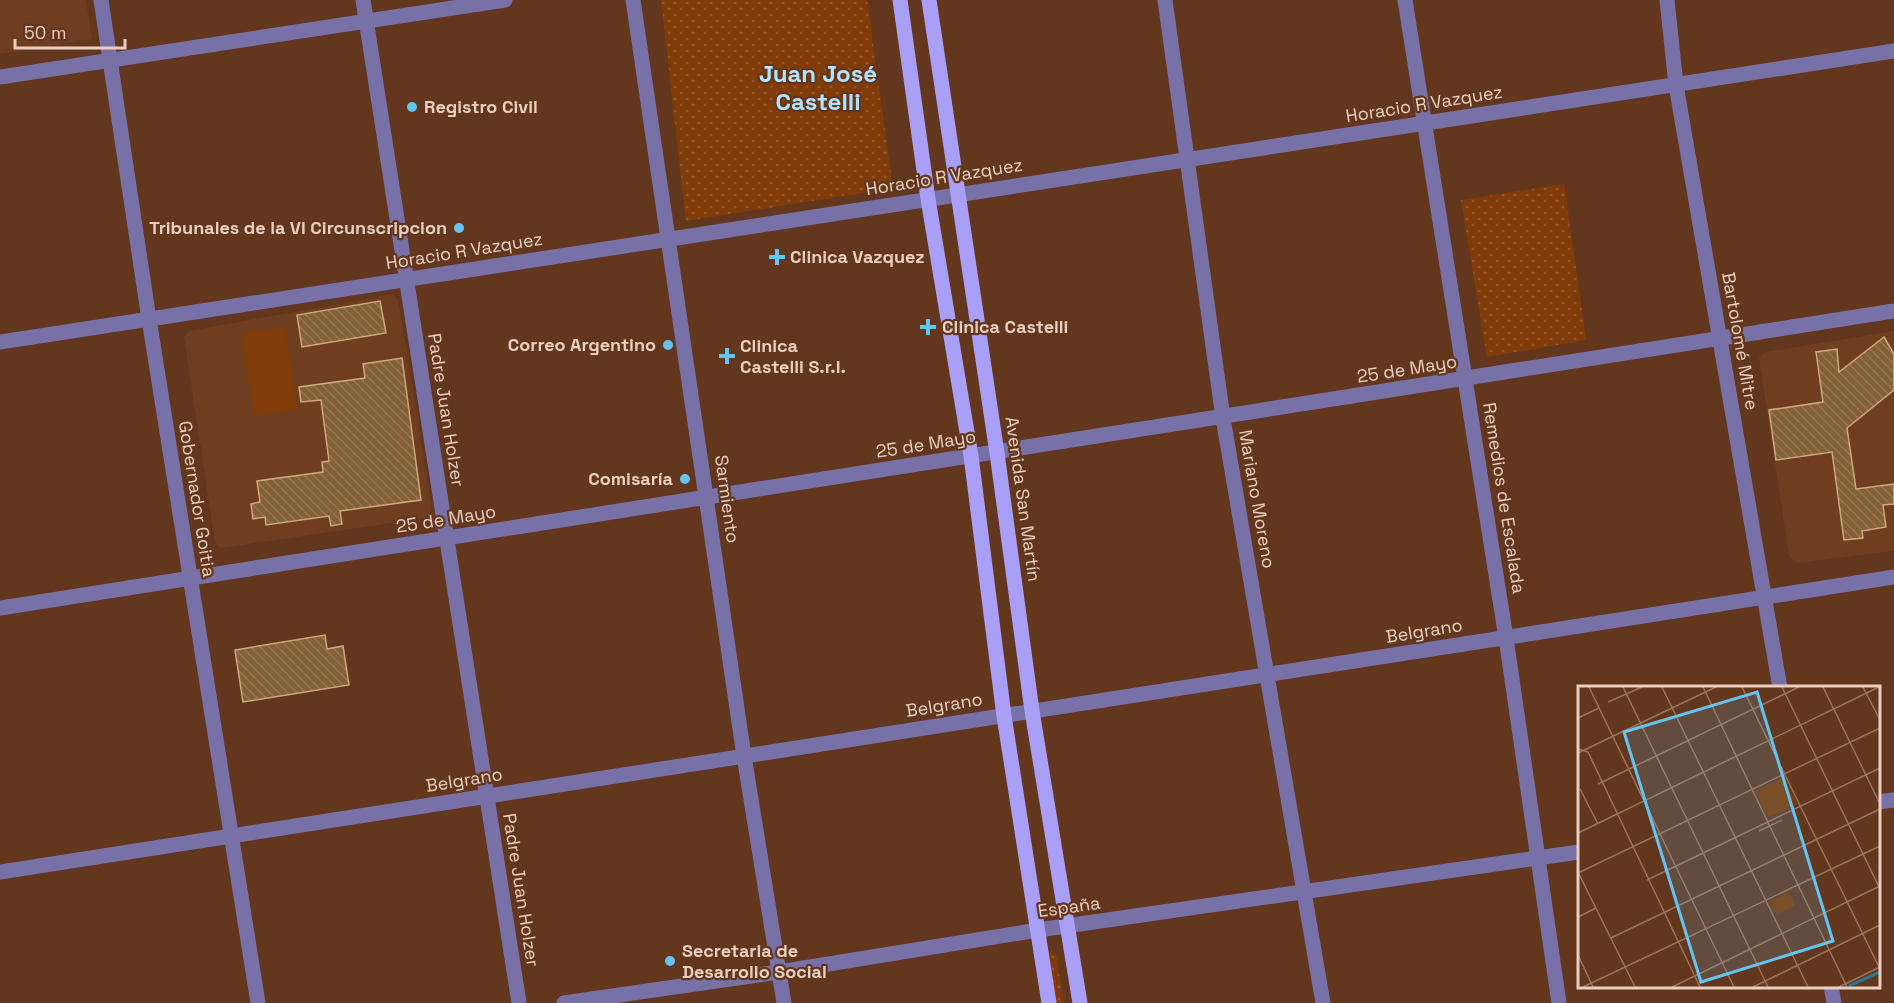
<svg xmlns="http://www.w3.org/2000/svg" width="1894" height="1003" viewBox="0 0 1894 1003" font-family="'Space Grotesk',sans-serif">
<defs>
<pattern id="grass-dots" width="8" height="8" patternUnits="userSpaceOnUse" patternTransform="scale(1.5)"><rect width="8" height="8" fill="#813b09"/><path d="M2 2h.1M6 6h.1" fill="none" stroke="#93562b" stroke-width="1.8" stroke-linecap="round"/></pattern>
<pattern id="building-back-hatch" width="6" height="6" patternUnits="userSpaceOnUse" patternTransform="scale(1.5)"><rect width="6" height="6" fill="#836037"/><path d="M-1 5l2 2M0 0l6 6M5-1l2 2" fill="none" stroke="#957652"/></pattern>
</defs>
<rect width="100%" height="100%" fill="#63371e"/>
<!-- built -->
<g fill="#6f3d1f">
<polygon points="0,0 86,0 92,39 0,54"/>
<polygon points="393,294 398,299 432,510 426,518 221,548 215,542 184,337 189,331"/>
<polygon points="1894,331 1894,551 1797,563 1789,556 1759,358 1765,352"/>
</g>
<!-- grass -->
<g fill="url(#grass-dots)">
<polygon points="661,0 867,0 893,188 686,221"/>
<polygon points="1564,184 1586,340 1487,357 1461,200"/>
<polygon points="1048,951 1056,954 1064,1003 1053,1003"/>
</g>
<!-- pitch -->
<polygon fill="#813b09" points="285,327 298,409 254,416 242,333"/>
<!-- building -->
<g fill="url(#building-back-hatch)" stroke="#cfa97e" stroke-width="1.5">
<polygon points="380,301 386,333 302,347 297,315"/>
<polygon points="1884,337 1894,354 1894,390 1847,428 1856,489 1894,484 1894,504 1883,505 1886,527 1862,531 1863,538 1844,540 1832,452 1776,460 1769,410 1823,402 1816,352 1837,349 1839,372"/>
<polygon points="402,358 421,500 340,511 342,524 331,526 329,516 266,525 265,517 253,519 251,504 260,502 257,481 323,472 322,462 329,461 321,400 301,402 299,387 365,378 363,364"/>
<polygon points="325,635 327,649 343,646 349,685 243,702 235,650"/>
</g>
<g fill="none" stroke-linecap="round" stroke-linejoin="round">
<!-- minor -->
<g stroke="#7871a7" stroke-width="15">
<polyline points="101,0 149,319 258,1003"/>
<polyline points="363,0 519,1003"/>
<polyline points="633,0 744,756 784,1003"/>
<polyline points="1165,0 1223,418 1323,1003"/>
<polyline points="1405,0 1506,638 1559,1003"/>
<polyline points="1667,0 1676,85 1780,688"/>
<polyline points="0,77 505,0"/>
<polyline points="0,342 1894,51"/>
<polyline points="0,608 1894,311"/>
<polyline points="1878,802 1894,800"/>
<polyline points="0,872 1894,577"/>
<polyline points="1831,986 1834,1003"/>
<polyline points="564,1003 779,972 1038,930 1579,852"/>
</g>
<!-- major -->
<g stroke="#aa9ff6" stroke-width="15">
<polyline points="900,0 928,199 971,456 1004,716 1049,1003"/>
<polyline points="929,0 997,453 1032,711 1080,1003"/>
</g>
</g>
<!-- markers -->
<g fill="#65c4ef" stroke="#63371e" stroke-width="2">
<circle cx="412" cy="107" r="6"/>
<circle cx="459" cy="228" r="6"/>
<path d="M774 248h6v6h6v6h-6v6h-6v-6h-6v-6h6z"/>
<path d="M925 318h6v6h6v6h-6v6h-6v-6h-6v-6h6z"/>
<circle cx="668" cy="345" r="6"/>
<path d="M724 347h6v6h6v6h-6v6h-6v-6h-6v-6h6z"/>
<circle cx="685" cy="479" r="6"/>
<circle cx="670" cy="961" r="6"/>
</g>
<g text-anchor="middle" stroke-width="4.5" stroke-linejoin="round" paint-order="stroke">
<!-- street labels -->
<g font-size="18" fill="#eacfc1" stroke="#63371e">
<text transform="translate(1424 104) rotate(-9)" y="6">Horacio R Vazquez</text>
<text transform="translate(944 177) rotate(-9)" y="6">Horacio R Vazquez</text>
<text transform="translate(464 251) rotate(-9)" y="6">Horacio R Vazquez</text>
<text transform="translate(1740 341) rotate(80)" y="6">Bartolomé Mitre</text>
<text transform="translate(1407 369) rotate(-9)" y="6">25 de Mayo</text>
<text transform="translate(446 410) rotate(81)" y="6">Padre Juan Holzer</text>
<text transform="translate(926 444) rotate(-9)" y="6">25 de Mayo</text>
<text transform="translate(1504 498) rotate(81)" y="6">Remedios de Escalada</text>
<text transform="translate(197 499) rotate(81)" y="6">Gobernador Goitia</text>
<text transform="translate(727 499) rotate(82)" y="6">Sarmiento</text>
<text transform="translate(1023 499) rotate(82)" y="6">Avenida San Martín</text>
<text transform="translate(1257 499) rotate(80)" y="6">Mariano Moreno</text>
<text transform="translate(446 519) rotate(-9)" y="6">25 de Mayo</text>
<text transform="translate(1424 631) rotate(-9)" y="6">Belgrano</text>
<text transform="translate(944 705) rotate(-9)" y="6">Belgrano</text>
<text transform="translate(464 780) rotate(-9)" y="6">Belgrano</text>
<text transform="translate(521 890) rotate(81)" y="6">Padre Juan Holzer</text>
<text transform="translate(1069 907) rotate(-8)" y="6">España</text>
</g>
<!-- poi labels -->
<g font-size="18" font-weight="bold" fill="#eacfc1" stroke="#63371e" text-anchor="start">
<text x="424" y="113">Registro Civil</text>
<text x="447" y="234" text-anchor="end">Tribunales de la VI Circunscripcion</text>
<text x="790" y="263">Clinica Vazquez</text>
<text x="942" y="333">Clinica Castelli</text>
<text x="656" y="351" text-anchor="end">Correo Argentino</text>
<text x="740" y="352">Clinica<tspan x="740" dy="21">Castelli S.r.l.</tspan></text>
<text x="673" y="485" text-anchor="end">Comisaría</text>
<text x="682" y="957">Secretaria de<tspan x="682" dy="21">Desarrollo Social</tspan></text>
</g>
<!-- district labels -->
<g font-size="24" font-weight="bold" fill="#b2e3fb" stroke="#63371e">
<text x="818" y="82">Juan José<tspan x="818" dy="28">Castelli</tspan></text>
</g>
</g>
<!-- overview -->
<g transform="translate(1578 686)">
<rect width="302" height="302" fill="#63371e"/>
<path d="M 206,92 L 219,118 L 190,131 L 177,105 ZM 211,206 L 217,219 L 198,229 L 191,216 Z" fill="#813b09"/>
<path fill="none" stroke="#217da1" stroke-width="3" d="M 271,300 L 302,286"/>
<path fill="none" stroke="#99745f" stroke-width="1.5" d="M 11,1 L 156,301M 45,1 L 190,301M 84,1 L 230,301M 125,1 L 269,301M 164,1 L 301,281M 204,1 L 301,201M 245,1 L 302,118M 285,1 L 302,34M 30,16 L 64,1M 0,32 L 21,22M 0,63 L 10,66 L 122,301M 0,67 L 138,1M 20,98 L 221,1M 2,103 L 20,138M 181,145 L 204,134M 0,147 L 301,1M 0,186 L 57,301M 0,187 L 302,42M 69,194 L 302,82M 0,231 L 18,222M 33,252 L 302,123M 0,269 L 15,301M 5,301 L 302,160M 94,301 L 302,200M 175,301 L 302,239M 261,301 L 302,281"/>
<path fill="#65c4ef" fill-opacity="0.15" stroke="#65c4ef" stroke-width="3" d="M 179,6 L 255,255 L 123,296 L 46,46 Z"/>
<rect width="302" height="302" fill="none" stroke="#eacfc1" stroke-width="3"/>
</g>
<!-- scale -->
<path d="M15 39v9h110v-9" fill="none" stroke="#eacfc1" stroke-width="3"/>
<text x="24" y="39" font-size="18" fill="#eacfc1" stroke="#63371e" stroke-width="4.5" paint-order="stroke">50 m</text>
</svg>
